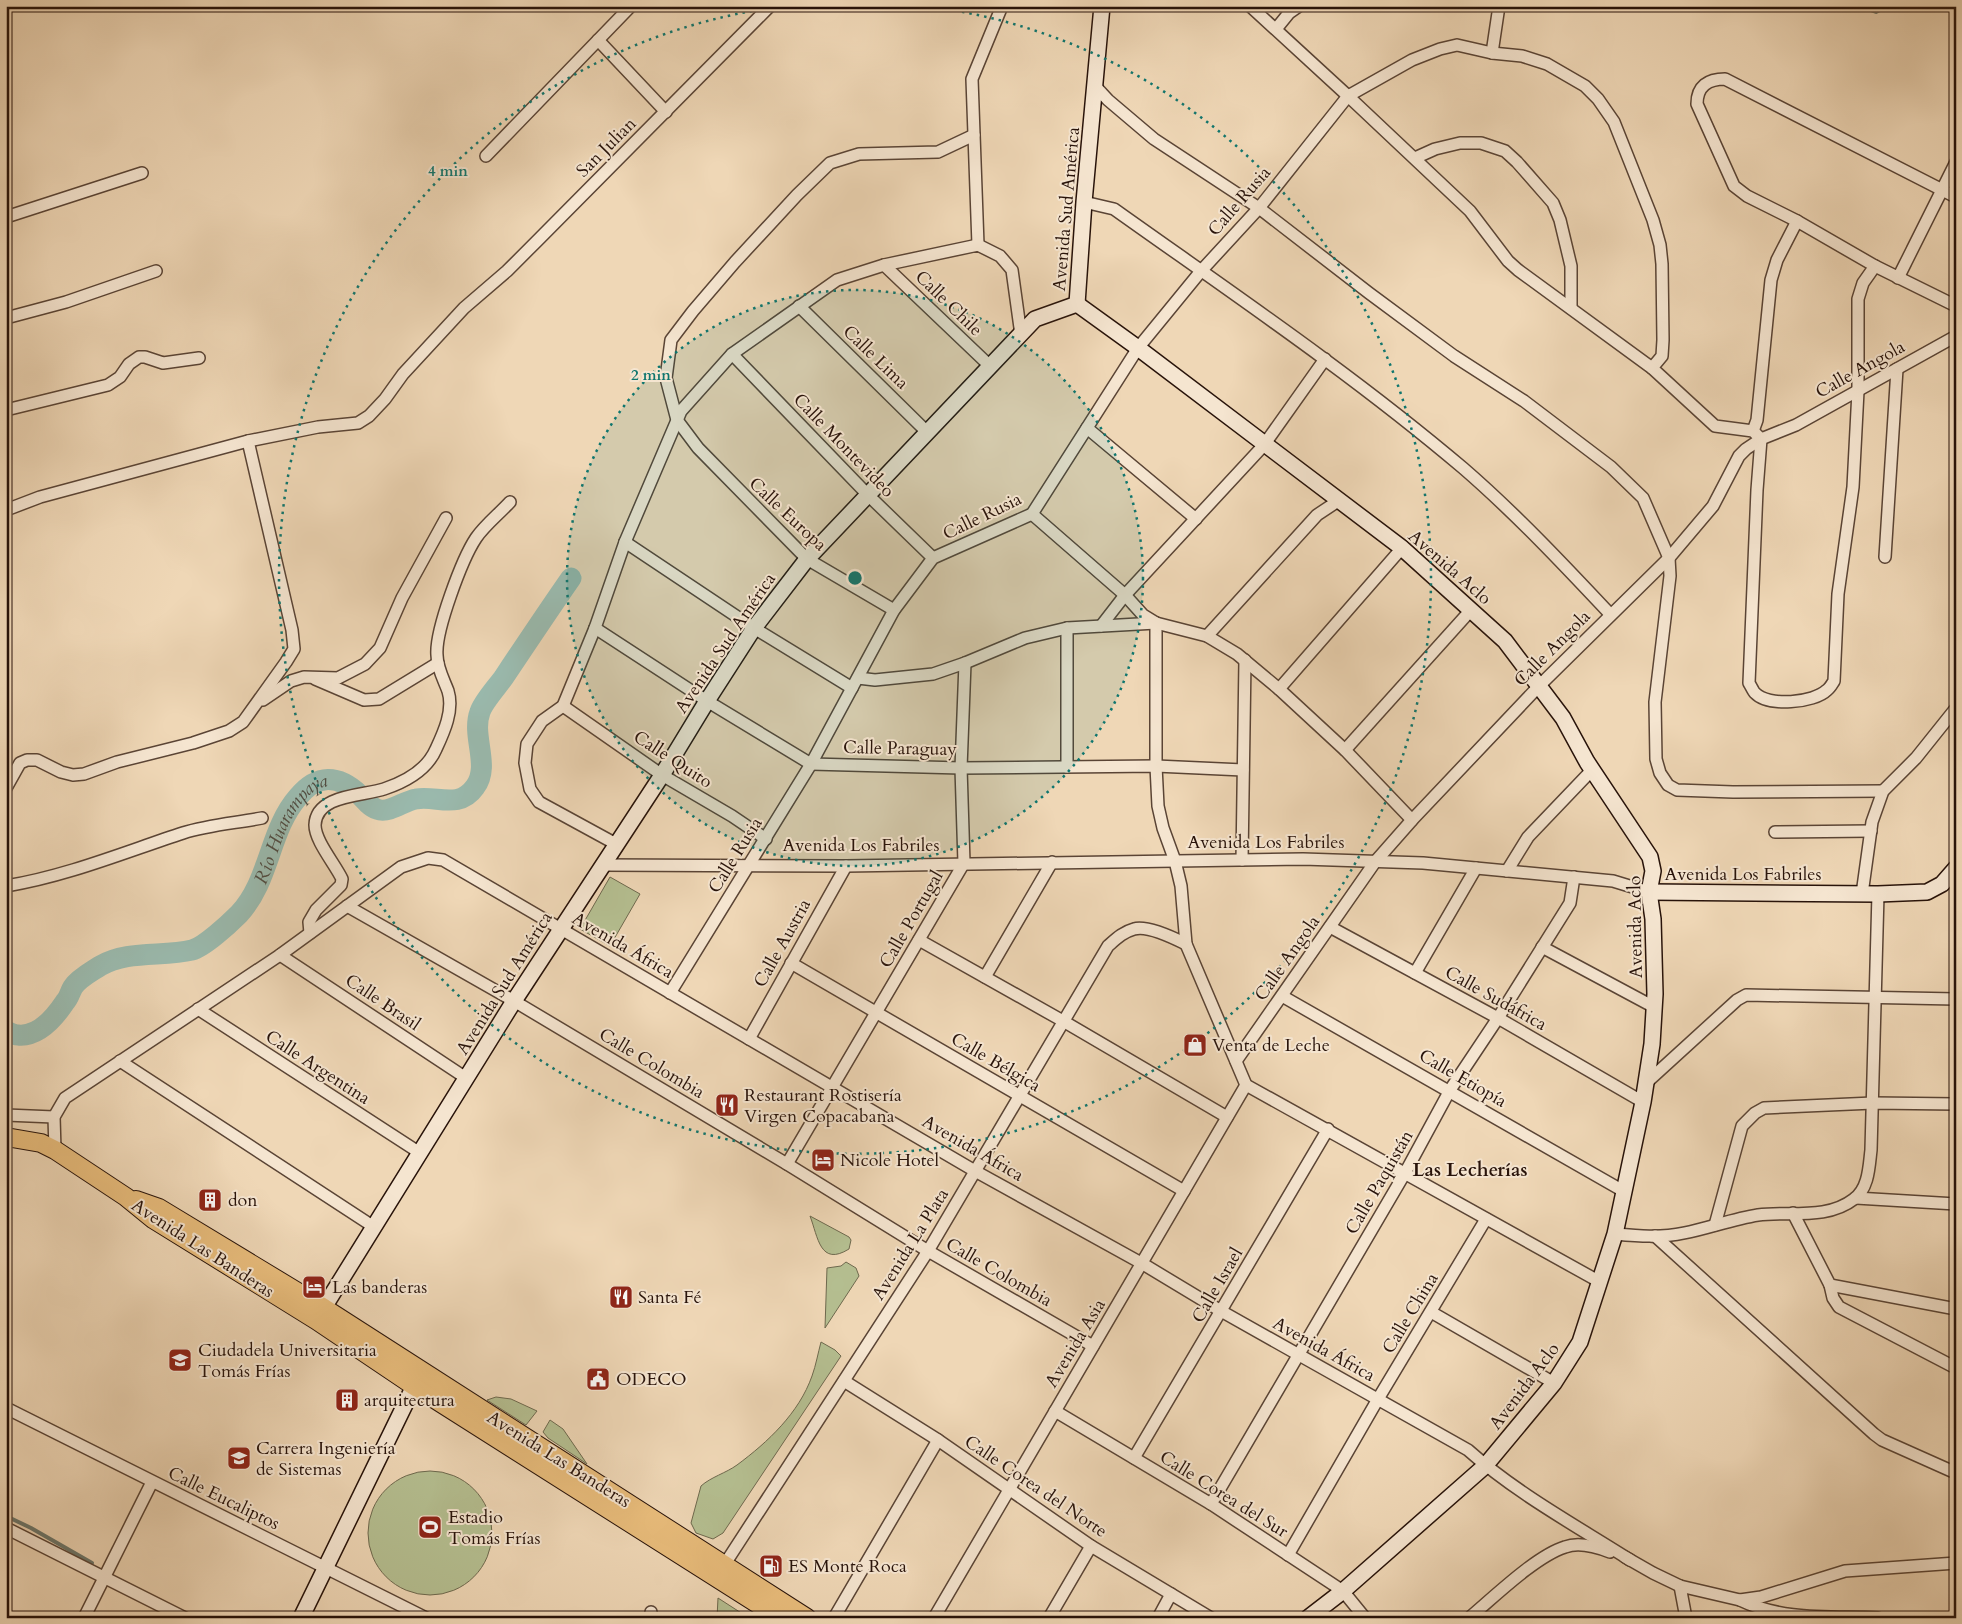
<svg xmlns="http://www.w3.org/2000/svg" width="1962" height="1624" viewBox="0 0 1962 1624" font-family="Cardo,serif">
<rect width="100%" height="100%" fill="#efd7b6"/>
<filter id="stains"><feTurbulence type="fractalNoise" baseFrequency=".004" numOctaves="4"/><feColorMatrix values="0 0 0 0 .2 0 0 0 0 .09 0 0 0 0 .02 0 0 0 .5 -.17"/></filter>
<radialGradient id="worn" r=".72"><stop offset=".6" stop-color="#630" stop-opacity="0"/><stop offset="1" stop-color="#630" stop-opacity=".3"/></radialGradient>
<!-- green -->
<g fill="#b5bf91" stroke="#6e694e">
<polygon points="610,877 640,894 610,946 580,929"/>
<path d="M 810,1216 L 849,1237 L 851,1240 L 849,1249 C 820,1267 818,1237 810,1216 Z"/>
<polygon points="846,1262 856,1268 859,1276 825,1328 827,1268 841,1266"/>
<path d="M 821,1342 L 835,1350 L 841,1356 L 723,1533 L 713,1539 L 696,1533 L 691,1523 L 701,1486 C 711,1477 726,1473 737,1465 C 768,1442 799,1413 812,1376 C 816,1365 818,1353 821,1342 Z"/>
<polygon points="496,1397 511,1399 537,1411 526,1425 487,1400"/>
<polygon points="550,1420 563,1429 587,1464 548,1438 543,1432"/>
<circle cx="430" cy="1533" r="62"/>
<polygon points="718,1598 749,1618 717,1618"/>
</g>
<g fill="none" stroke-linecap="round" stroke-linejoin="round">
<!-- stream -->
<g stroke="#6c776c" stroke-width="4">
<polyline points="1860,6 1876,12 1888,6"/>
<polyline points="6,1516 31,1528 92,1563"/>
</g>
<!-- river -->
<path stroke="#9abaae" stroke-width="21" id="s1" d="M 6,1031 C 10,1033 15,1035 18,1035 C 38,1037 55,1017 65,1002 C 69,998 70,992 73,987 C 79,978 91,972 100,966 C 127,950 162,957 192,950 C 204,947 229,924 239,914 C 270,881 269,830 298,797 C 317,774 338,774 360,795 C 366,801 370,808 380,810 C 391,812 404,801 416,799 C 436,795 459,810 475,787 C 491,766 471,736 480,712 C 483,702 497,687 504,677 C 526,644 548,611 571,578"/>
<!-- street casing -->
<g stroke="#5a4435" stroke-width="14">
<g id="street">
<path d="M 1250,6 L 1348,96 L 1412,60 L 1440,49 L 1457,45 L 1492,53 L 1522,56 L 1547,64 L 1585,86 L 1598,99 L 1614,122 L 1653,220 L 1660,245 L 1662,264 L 1663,340 L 1662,356 L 1652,368 L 1715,426 L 1753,431 L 1761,439 L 1757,490 L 1749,683 C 1751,686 1753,691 1755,693 C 1768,707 1814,703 1827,690 C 1830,688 1832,684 1834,681 L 1838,594 L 1853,487 L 1858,391 L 1858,299 L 1863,283 L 1875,266"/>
<polyline points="1276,29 1289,13 1299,6"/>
<polyline points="598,40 666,112"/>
<polyline points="1492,53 1499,6"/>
<polyline points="1096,87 1108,100 1154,139 1259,208 1369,293 1454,356 1524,401 1611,467 1643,498 1669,558 1670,576 1655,702 1656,759 1660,773 1668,785 1677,790 1733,792 1883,791"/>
<polyline points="486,156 631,6"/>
<polyline points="1415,158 1435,149 1460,143 1481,143 1505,151 1517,162 1553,203 1560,220 1571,266 1571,308"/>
<path d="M 1956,197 L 1725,79 C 1708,79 1697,86 1697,104 L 1734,186 L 1747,196 L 1797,221 L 1875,266 L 1956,306"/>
<path d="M 1084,202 L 1114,209 C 1232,293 1352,374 1463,468 C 1515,513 1563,564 1610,614"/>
<polyline points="6,217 142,173"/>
<polyline points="978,245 972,79 1002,6"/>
<polyline points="884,265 991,367"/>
<polyline points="1898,278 1956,162"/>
<polyline points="799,306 928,433"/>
<polyline points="6,318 66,302 156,271"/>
<polyline points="732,354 868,495 933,558"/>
<polyline points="6,410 108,385 120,377 129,364 139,357 145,357 163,363 199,358"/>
<polyline points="1087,428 1196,519"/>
<polyline points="1753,431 1757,420 1771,280 1777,260 1797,221"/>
<polyline points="6,510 40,497 248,441 318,427 358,423 369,416 385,399 403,374 464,308 507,271 538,240 770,6"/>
<polyline points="1032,514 1125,595 1143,615 1156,623"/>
<polyline points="625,542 754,628 852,688"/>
<polyline points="1885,557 1897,369"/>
<polyline points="894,610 807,559 698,448 677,420 666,378 671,340 693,311 735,262 797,195 830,163 859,154 938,152 974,135"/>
<polyline points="1156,623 1156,766 1158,806 1163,828 1175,861 1181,886 1186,944 1246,1085 1600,1282"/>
<polyline points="1101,626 1125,595 1264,445 1325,359"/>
<polyline points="595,628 707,701 811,764 961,768 1156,766 1243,770"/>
<polyline points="1207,636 1317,515 1338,501"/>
<polyline points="858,678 875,680 933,674 965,663 1025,638 1067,628 1156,623 1207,636 1237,654 1279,689 1345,750 1412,820"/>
<polyline points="315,679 364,700 379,699 438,663"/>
<polyline points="1279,689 1402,548"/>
<polyline points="263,700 291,681 304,677 338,678 365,664 380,648 402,598 446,518"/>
<polyline points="563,706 662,775 732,816 766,839"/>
<polyline points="1345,750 1471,610"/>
<polyline points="1067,767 1067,628"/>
<polyline points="6,788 20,763 27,760 37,760 61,772 73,775 84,774 117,762 193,743 229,731 243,722 286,662 294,649 292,630 248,441"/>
<polyline points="1775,832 1871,831"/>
<polyline points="616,844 539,802 530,789 525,763 527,744 542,721 563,706 595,628 625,542 681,411 732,354 837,280 884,265 978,245 1000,256 1012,270 1021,335"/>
<polyline points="1242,860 1245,660"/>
<polyline points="602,865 846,866 1303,859 1423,863 1613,881 1649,892"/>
<polyline points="1507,871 1528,837 1592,770"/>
<path d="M 6,886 C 67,876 125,852 183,833 C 208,825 236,823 262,818"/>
<polyline points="1862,894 1872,822 1883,791 1916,758 1956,708"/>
<polyline points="347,906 514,1001 787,1164 928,1251 1093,1346"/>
<polyline points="1330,927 1498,1018 1643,1102"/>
<path d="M 310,933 L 309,922 L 316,910 L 341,885 L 342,879 C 335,864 315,841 315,825 C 316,794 364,796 384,789 C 405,782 427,770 436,749 C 444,732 454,710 448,691 C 444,680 437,668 437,655 C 435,631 462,559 476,538 C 485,525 499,514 510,502"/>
<polyline points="919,940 1063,1021 1227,1117"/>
<polyline points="1542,947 1654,1007"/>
<polyline points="280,955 466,1078"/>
<polyline points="791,963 1184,1191"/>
<polyline points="1415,973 1476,868"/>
<polyline points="985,977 1052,862"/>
<polyline points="670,993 811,764 894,610 933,558 1032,514 1138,348 1201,271 1259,208 1348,96 1470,211 1508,261 1518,270 1652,368"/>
<polyline points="1282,996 1625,1192"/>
<polyline points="198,1009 420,1153"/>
<polyline points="749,1039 846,866"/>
<polyline points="120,1061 374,1227"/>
<polyline points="1236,1061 1375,862 1412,820 1539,686 1669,558 1713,506 1739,456 1746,449 1761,439 1796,425 1956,336"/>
<polyline points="1646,1083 1737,1000 1746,995 1956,999"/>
<polyline points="6,1115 54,1117"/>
<path d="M 55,1150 L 54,1117 L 65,1098 L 280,955 L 401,867 L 428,858 L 443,860 L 975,1171 L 1143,1264 L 1221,1311 L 1468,1450 C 1516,1493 1575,1525 1630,1560"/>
<polyline points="787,1164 964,863 961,768 965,663"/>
<polyline points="1856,1198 1956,1204"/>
<polyline points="1793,1213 1830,1285 1956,1309"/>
<polyline points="1715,1225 1742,1126 1755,1113 1764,1108 1873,1103 1956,1104"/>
<path d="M 1615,1234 C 1638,1236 1661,1238 1684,1233 C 1709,1228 1733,1219 1758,1215 C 1790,1211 1827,1220 1854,1199 C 1869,1188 1869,1166 1871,1150 L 1878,894"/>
<polyline points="1655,1236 1874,1434 1882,1440 1956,1473"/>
<polyline points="1830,1285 1833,1298 1839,1307 1956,1368"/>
<polyline points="1431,1312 1554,1383"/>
<polyline points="844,1381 938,1440 1091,1546 1211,1618"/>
<polyline points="6,1408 426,1618"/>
<polyline points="1055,1411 1211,1504 1343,1591 1365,1618"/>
<polyline points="1134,1458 1328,1129"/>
<polyline points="1211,1504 1405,1173 1450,1090 1498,1018 1570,903 1574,877"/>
<polyline points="6,1528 185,1618"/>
<polyline points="1288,1555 1378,1399 1486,1219"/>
<polyline points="1625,1557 1653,1573 1680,1586 1740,1600 1761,1597 1845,1571 1956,1563"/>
<path d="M 721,1570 L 928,1251 L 1108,946 C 1116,939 1123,932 1134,929 C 1147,925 1174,938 1186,944"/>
<polyline points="1680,1586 1686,1618"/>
<path d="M 1740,1600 C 1783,1621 1832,1616 1878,1618"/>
<polyline points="84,1618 152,1482"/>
<polyline points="651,1618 651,1612"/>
<polyline points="834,1618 938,1440"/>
<polyline points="934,1618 1246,1085"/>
<polyline points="1049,1618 1091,1546"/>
<polyline points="1158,1618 1171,1594"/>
<path d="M 1469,1618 C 1494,1597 1536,1556 1565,1547 C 1578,1542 1597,1547 1610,1552"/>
</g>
</g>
<!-- secondary casing -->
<g stroke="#28130a" stroke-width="18">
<g id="secondary">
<polyline points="1077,304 1138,348 1402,548 1505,641 1563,718 1587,762 1650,857 1653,871 1649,892 1653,919 1655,994 1652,1044 1643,1102 1615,1234 1580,1342 1554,1383 1485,1466 1343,1591 1308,1618"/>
<polyline points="1649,892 1878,894 1927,892 1942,884 1956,868"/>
<polyline points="318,1317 514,1001 662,775 707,701 754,628 807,559 1035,319 1077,304 1084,202 1102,6"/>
<polyline points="301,1618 414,1386"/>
</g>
</g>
<!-- primary casing -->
<g stroke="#28130a" stroke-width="20">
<g id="primary">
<polyline points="6,1137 41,1143 55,1150 126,1197 153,1219 316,1320 414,1386 780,1618"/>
<polyline points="136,1200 159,1208 324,1308 807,1618"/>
</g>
</g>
<!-- street -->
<use href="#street" stroke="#f5e5d0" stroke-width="11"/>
<!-- secondary -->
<use href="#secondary" stroke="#f5e5d0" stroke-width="15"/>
<!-- primary -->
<use href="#primary" stroke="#e8bc7b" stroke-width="18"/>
</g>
<!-- distance rings -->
<circle cx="855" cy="578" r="288" fill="#0f766e" fill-opacity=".12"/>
<g fill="none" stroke="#0f766e" stroke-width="2.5" stroke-dasharray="2.5 5">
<circle cx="855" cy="578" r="288"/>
<path d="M925 6A576 576 0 1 1 785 6"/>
</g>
<!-- icons -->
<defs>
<g id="shop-square" transform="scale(1.25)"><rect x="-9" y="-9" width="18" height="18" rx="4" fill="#8f2418" stroke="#f5e5d0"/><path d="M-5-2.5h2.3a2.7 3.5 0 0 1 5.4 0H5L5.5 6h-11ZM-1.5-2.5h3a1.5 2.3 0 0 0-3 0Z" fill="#fff"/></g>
<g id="restaurant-square" transform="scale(1.25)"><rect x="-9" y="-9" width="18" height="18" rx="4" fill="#8f2418" stroke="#f5e5d0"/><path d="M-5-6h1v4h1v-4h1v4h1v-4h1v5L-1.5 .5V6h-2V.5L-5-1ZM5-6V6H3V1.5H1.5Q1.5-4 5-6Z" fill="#fff"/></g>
<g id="hotel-square" transform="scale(1.25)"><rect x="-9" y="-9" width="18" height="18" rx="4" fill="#8f2418" stroke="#f5e5d0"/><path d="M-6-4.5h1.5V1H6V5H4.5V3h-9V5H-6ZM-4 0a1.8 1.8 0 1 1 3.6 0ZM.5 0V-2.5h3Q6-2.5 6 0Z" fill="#fff"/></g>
<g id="building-square" transform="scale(1.25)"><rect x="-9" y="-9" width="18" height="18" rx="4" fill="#8f2418" stroke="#f5e5d0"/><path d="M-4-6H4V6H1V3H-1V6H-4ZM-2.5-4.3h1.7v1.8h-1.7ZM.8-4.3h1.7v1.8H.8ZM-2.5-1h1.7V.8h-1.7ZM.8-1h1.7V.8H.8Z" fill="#fff"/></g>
<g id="university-square" transform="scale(1.25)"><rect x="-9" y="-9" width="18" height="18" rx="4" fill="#8f2418" stroke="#f5e5d0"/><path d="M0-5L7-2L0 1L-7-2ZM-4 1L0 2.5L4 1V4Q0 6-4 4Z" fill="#fff"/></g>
<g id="civic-square" transform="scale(1.25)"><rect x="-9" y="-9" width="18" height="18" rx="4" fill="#8f2418" stroke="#f5e5d0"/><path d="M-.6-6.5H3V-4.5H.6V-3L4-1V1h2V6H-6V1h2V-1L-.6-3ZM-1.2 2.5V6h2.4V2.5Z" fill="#fff"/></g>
<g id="stadium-square" transform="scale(1.25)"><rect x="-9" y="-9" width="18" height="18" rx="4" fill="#8f2418" stroke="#f5e5d0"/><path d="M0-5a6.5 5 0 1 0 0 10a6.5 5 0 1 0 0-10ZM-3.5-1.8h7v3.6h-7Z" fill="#fff"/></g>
<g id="fuel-square" transform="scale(1.25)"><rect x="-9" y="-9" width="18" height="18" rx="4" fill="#8f2418" stroke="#f5e5d0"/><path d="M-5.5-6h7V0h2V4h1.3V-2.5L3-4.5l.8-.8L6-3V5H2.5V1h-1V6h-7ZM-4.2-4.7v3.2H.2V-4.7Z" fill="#fff"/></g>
</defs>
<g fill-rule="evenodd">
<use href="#shop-square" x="1195" y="1045"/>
<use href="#restaurant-square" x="727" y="1105"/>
<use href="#hotel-square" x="823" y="1160"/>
<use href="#building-square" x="210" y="1200"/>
<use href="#hotel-square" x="314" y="1287"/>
<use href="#restaurant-square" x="621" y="1297"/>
<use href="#university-square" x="180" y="1360"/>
<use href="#civic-square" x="598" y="1379"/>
<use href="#building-square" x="347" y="1400"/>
<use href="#university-square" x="239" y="1458"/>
<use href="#stadium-square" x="430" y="1527"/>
<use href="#fuel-square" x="771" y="1566"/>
</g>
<g text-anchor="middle" stroke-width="4" stroke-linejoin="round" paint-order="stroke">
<!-- street labels -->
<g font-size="18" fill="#28130a" stroke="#f5e5d0">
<text transform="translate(606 147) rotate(-45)" y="6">San Julian</text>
<text transform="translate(1239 201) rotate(-49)" y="6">Calle Rusia</text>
<text transform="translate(1066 209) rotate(-85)" y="6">Avenida Sud América</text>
<text transform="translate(949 303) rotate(44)" y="6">Calle Chile</text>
<text transform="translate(876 357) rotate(44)" y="6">Calle Lima</text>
<text transform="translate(1860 369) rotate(-29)" y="6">Calle Angola</text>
<text transform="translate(844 445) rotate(46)" y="6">Calle Montevideo</text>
<text transform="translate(788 514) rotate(43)" y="6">Calle Europa</text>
<text transform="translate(982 516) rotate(-26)" y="6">Calle Rusia</text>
<text transform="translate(1450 567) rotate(41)" y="6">Avenida Aclo</text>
<text transform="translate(725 643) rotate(-56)" y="6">Avenida Sud América</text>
<text transform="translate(1552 648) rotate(-45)" y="6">Calle Angola</text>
<text transform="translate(900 748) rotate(1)" y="6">Calle Paraguay</text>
<text transform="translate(673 759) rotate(33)" y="6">Calle Quito</text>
<text x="1266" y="848">Avenida Los Fabriles</text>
<text x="861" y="851">Avenida Los Fabriles</text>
<text transform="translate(735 855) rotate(-58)" y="6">Calle Rusia</text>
<text x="1743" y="880">Avenida Los Fabriles</text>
<text transform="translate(911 919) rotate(-60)" y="6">Calle Portugal</text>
<text transform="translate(1635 927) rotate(-91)" y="6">Avenida Aclo</text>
<text transform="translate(782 943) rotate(-61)" y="6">Calle Austria</text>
<text transform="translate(623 945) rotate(30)" y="6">Avenida África</text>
<text transform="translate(1287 958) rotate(-55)" y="6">Calle Angola</text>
<text transform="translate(504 983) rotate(-58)" y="6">Avenida Sud América</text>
<text transform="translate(1496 998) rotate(29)" y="6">Calle Sudáfrica</text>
<text transform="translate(383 1002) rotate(34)" y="6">Calle Brasil</text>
<text transform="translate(996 1062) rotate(30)" y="6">Calle Bélgica</text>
<text transform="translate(652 1063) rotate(31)" y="6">Calle Colombia</text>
<text transform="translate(318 1067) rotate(33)" y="6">Calle Argentina</text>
<text transform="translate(1463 1078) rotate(30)" y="6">Calle Etiopía</text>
<text transform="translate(973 1148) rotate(30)" y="6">Avenida África</text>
<text transform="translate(1379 1182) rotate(-60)" y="6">Calle Paquistán</text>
<text transform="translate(910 1244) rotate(-58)" y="6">Avenida La Plata</text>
<text transform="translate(203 1248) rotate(33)" y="6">Avenida Las Banderas</text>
<text transform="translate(999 1272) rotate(30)" y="6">Calle Colombia</text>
<text transform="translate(1217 1285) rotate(-60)" y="6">Calle Israel</text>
<text transform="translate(1410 1313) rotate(-59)" y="6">Calle China</text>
<text transform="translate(1075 1343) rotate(-59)" y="6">Avenida Asia</text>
<text transform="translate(1324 1349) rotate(29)" y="6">Avenida África</text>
<text transform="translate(1524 1386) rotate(-53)" y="6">Avenida Aclo</text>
<text transform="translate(559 1459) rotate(32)" y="6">Avenida Las Banderas</text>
<text transform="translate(1036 1486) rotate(34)" y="6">Calle Corea del Norte</text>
<text transform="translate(1224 1494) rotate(32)" y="6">Calle Corea del Sur</text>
<text transform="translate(224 1498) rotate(26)" y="6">Calle Eucaliptos</text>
</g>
<!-- poi labels -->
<g font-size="18" fill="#28130a" stroke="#f5e5d0" text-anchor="start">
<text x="1212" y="1051">Venta de Leche</text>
<text x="744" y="1101">Restaurant Rostisería<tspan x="744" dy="21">Virgen Copacabana</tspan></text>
<text x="840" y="1166">Nicole Hotel</text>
<text x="228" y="1206">don</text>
<text x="332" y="1293">Las banderas</text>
<text x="638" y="1303">Santa Fé</text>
<text x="198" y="1356">Ciudadela Universitaria<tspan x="198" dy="21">Tomás Frías</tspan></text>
<text x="616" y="1385">ODECO</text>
<text x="364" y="1406">arquitectura</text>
<text x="256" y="1454">Carrera Ingeniería<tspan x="256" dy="21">de Sistemas</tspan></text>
<text x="448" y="1523">Estadio<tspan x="448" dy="21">Tomás Frías</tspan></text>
<text x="788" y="1572">ES Monte Roca</text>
</g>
<!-- water labels -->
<g font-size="19" font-style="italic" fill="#504d43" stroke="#f5e5d0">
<text dy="7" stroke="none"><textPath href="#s1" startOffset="380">Río Huarampaya</textPath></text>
</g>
<!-- neighbourhood labels -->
<g font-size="19" font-weight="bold" fill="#28130a" stroke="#f5e5d0">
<text x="1470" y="1176">Las Lecherías</text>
</g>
</g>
<circle cx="855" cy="578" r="8" fill="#0f766e" stroke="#f5e5d0" stroke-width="2.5"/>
<g font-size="15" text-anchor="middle" font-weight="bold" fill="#0f766e" stroke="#f5e5d0" stroke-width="4" stroke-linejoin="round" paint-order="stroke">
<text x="448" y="176">4 min</text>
<text x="651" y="380">2 min</text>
</g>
<!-- margin -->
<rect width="1962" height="1624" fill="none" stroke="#efd7b6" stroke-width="25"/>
<rect x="8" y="8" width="1947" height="1609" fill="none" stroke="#28130a" stroke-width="2.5"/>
<rect x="12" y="12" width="1937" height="1599" fill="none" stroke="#28130a"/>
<rect width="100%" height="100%" filter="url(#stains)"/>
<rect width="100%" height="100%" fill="url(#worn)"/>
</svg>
